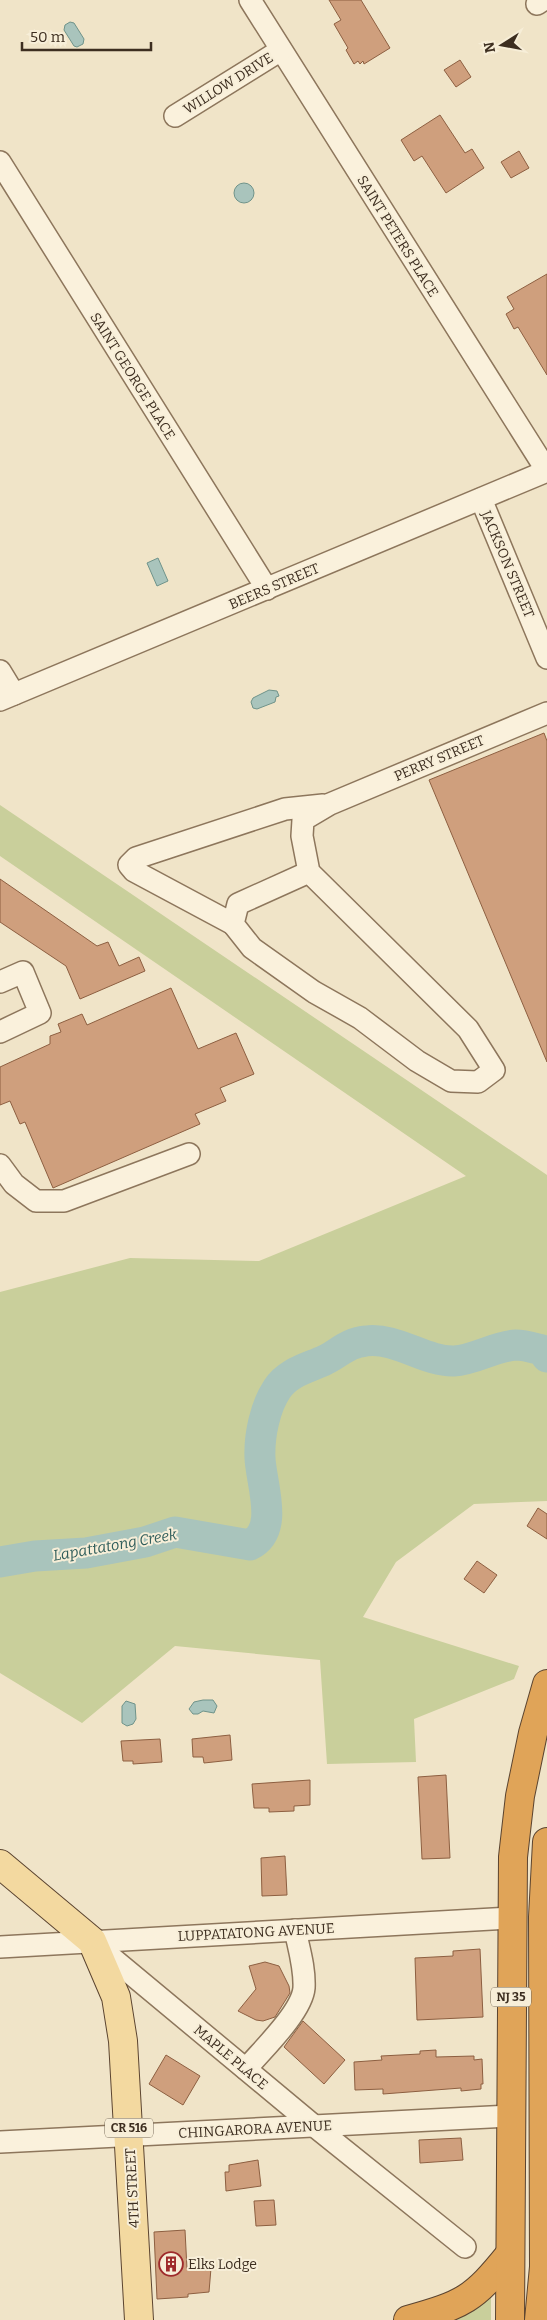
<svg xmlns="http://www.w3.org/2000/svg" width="547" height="2320" viewBox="0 0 547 2320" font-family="Bitter,serif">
<rect width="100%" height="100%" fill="#f0e4c8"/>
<!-- green -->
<g fill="#c9cf9b">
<polygon points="0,805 547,1175 547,1501 474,1504 396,1562 363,1617 519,1666 514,1679 414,1719 416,1762 327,1764 320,1660 175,1646 82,1723 0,1673 0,1292 130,1258 259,1261 466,1176 0,856"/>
<polygon points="491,2291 491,2320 439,2320"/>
</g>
<!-- water -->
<g fill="#a9c4bc" stroke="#6f938a">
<polygon points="70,22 74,23 84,39 83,44 77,47 74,46 64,30 65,25"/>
<circle cx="244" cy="193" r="10"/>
<polygon points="158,558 168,581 157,586 147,563"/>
<polygon points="269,690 277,691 279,696 276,697 275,702 257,709 253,708 251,702 253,698"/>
<polygon points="203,1700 213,1700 217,1706 214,1713 203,1711 198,1714 193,1714 189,1709 194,1702"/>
<polygon points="126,1701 135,1704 136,1719 133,1724 127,1726 122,1723 122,1706"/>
</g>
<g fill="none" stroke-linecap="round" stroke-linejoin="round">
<!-- river -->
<path stroke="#a9c4bc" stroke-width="31" d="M 0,1562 L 35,1556 L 86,1553 L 145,1542 L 175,1532 L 250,1545 C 280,1530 261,1484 260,1458 C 259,1436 265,1407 277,1389 C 288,1372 308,1368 325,1360 C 341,1352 347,1343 366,1341 C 397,1337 425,1362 454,1361 C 475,1360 495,1346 516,1345 C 524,1345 534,1348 542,1350 L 547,1357"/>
</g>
<!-- building -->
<g fill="#cf9f7d" stroke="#8d5f41">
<polygon points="329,0 361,0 390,48 364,64 363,61 360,64 358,61 354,64 346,50 348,48 334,24 341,20"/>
<polygon points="460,60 471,77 456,87 444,70"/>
<polygon points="440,115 465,153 472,149 484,168 446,193 422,156 414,161 401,140"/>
<polygon points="519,151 529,168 511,178 501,162"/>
<polygon points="547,274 547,375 518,327 514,329 506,314 514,309 507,297"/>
<polygon points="544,733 547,741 547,1062 429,780"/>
<polygon points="0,879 97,946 108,942 119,966 139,957 145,971 80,999 66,966 0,922"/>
<polygon points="171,988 198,1049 236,1033 254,1074 220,1088 226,1101 195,1114 200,1124 53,1188 25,1122 20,1124 10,1101 0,1105 0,1067 50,1044 50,1036 61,1032 58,1024 82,1014 87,1025"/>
<polygon points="538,1508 547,1514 547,1539 527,1526"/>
<polygon points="477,1561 497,1575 484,1593 464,1579"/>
<polygon points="230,1735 232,1760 204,1763 203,1757 193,1757 192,1739"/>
<polygon points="160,1739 162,1762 133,1764 133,1761 123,1761 121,1741"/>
<polygon points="446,1775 450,1858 422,1859 418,1777"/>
<polygon points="310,1780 310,1805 294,1806 294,1811 269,1812 269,1808 254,1808 252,1784"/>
<polygon points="285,1856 287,1895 262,1896 261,1858"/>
<polygon points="480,1949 483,2017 417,2020 415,1958 453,1956 453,1951"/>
<polygon points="265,1962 279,1966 289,1986 290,1993 275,2017 263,2021 256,2020 238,2011 256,1989 249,1966"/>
<polygon points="303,2021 345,2060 324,2084 284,2047"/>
<polygon points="436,2050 436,2057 474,2056 474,2060 482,2059 483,2084 481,2084 481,2089 461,2091 461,2088 383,2094 383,2089 355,2090 354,2062 382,2060 381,2056 420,2054 420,2051"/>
<polygon points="166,2055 200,2076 183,2105 149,2084"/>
<polygon points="461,2138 463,2160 420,2163 419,2140"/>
<polygon points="258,2160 261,2186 226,2191 225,2172 229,2172 229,2165"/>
<polygon points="274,2200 276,2225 256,2226 254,2201"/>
<polygon points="185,2230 187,2269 211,2268 209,2292 188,2294 188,2297 157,2299 154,2232"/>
</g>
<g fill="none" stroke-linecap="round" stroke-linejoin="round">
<!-- minor casing -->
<g stroke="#8d765c" stroke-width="24">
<g id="minor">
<polyline points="250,0 547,471"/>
<polyline points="537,4 543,0"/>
<polyline points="175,116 281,50"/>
<polyline points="0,162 267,589"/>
<polyline points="481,499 547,658"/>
<polyline points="0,671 14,694"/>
<polyline points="0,700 547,471"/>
<polyline points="309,872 238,904 233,924 252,948 314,992 360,1018 417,1061 451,1081 478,1082 494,1070 468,1029 309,872 302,836 303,820 330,804 547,713"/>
<polyline points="233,924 134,871 129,865 136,858 285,809 323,805"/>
<polyline points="0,982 23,972 40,1013 0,1032"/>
<polyline points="0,1165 14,1184 36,1201 64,1201 189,1154"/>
<polyline points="94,1943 313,2125 465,2247"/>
<polyline points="0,1947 511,1918"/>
<path d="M 246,2069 C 262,2050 302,2012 304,1988 C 305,1968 299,1949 295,1930"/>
<polyline points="0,2142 510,2116"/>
</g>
</g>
<!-- major casing -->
<g stroke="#5b4430" stroke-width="30">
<polyline id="major" points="0,1864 92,1941 116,1997 123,2041 139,2320"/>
</g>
<!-- highway casing -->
<g stroke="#5b4430" stroke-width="30">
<g id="highway">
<path d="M 408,2320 C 464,2304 473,2300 510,2254"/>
<polyline points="510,2320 513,1857 520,1796 533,1733 547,1684"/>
<polyline points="539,2320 544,2267 543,1917 547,1842"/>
</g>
</g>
<!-- minor -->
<use href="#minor" stroke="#faf1dc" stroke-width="21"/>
<!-- major -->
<use href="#major" stroke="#f3d9a0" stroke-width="28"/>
<!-- highway -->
<use href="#highway" stroke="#e0a458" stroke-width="28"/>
</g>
<!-- icons -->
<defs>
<g id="building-ring" transform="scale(1.25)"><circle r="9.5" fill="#f7eed8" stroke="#9e2a2b" stroke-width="1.5"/><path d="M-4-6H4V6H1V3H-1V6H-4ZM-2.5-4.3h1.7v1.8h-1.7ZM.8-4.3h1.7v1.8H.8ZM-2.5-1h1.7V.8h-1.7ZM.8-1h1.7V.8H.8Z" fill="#9e2a2b"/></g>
</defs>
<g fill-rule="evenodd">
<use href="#building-ring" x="171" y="2264"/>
</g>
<g text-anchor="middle" stroke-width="4" stroke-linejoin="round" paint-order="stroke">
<!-- shield labels -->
<g fill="#f7eed8" stroke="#756857" stroke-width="1">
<rect x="491" y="1987.5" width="40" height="19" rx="4"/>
<rect x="105" y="2118.5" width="48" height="19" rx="4"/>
</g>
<g font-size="12" font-weight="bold" fill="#3d2e20">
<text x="511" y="2001">NJ 35</text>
<text x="129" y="2132">CR 516</text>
</g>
<!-- street labels -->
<g font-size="14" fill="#3d2e20" stroke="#f7eed8">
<text transform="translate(228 83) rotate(-32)" y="5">WILLOW DRIVE</text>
<text transform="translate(398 236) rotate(58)" y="5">SAINT PETERS PLACE</text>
<text transform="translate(133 376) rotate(58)" y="5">SAINT GEORGE PLACE</text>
<text transform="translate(508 564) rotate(67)" y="5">JACKSON STREET</text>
<text transform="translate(274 586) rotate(-23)" y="5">BEERS STREET</text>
<text transform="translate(439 758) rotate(-23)" y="5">PERRY STREET</text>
<text transform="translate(256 1932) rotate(-3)" y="5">LUPPATATONG AVENUE</text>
<text transform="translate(231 2057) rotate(40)" y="5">MAPLE PLACE</text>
<text transform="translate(255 2129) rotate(-3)" y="5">CHINGARORA AVENUE</text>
<text transform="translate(132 2188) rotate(-93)" y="5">4TH STREET</text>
</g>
<!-- poi labels -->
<g font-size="14" fill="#3d2e20" stroke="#f7eed8" text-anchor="start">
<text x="188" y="2269">Elks Lodge</text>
</g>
<!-- water labels -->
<g font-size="15" font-style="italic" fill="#2f5d5a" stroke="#f7eed8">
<text transform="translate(115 1545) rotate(-10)" y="5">Lapattatong Creek</text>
</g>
</g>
<!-- north arrow -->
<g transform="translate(502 45) rotate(259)" stroke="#f7eed8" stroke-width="4" paint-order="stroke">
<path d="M0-4L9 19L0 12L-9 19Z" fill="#3d2e20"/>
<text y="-8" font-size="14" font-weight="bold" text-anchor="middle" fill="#3d2e20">N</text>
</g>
<!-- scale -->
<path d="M22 42v8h129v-8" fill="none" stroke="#3d2e20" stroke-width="2.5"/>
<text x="30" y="42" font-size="15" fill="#3d2e20" stroke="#f7eed8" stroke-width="4" paint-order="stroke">50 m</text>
</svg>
